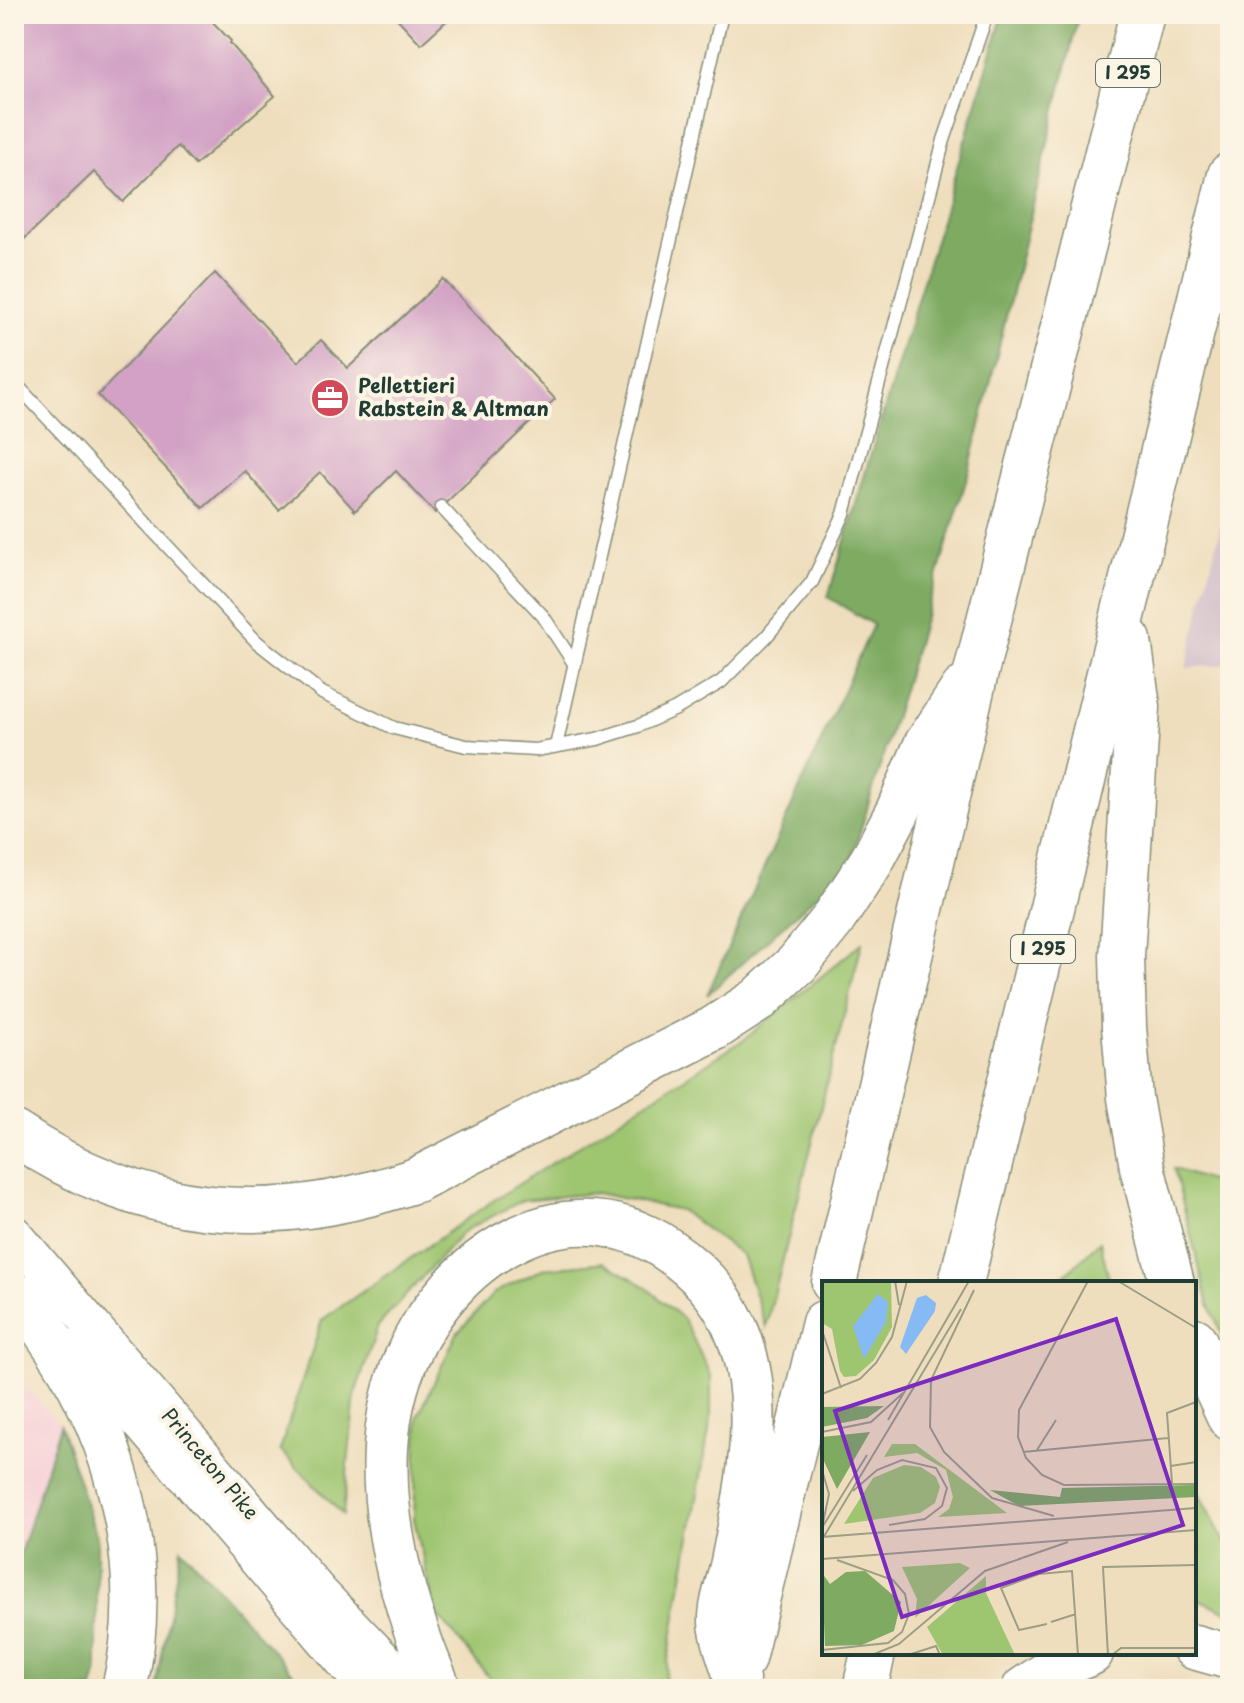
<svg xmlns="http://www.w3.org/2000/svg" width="1244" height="1703" viewBox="0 0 1244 1703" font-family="'Playpen Sans',sans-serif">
<rect width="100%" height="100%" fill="#fcf5e5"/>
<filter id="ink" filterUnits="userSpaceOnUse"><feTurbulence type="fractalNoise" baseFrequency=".0125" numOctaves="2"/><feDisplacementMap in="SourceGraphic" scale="16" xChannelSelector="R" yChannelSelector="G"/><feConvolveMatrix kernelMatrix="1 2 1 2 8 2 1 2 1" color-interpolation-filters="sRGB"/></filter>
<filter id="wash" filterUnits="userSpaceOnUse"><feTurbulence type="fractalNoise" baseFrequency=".006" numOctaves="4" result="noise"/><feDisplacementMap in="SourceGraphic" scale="32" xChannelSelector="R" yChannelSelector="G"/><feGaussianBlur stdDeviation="1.8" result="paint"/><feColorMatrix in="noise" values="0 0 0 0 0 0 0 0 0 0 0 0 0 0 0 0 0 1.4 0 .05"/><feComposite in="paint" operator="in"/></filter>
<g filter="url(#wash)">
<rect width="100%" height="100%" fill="#efdebd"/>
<!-- built -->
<polygon fill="#f6cfd7" points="14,1374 60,1425 97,1538 97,1674 93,1689 14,1689"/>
<!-- industrial -->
<polygon fill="#d1bdc9" points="1230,488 1230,664 1186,668"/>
<!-- green -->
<g fill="#9ec570" stroke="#5e8152" stroke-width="2">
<polygon points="862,943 766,1327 742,1255 680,1210 596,1193 523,1200 464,1231 378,1326 355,1394 343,1515 280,1450 322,1320 491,1202 745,1039"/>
<polygon points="1174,1169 1230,1188 1230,1353 1208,1302"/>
<polygon points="1100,1241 1110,1283 1057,1283"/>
<polygon points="604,1262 645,1286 684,1320 711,1376 711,1419 663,1689 498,1689 435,1611 414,1519 418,1417 457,1333 494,1293 542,1269"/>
<polygon points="1194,1485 1230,1551 1230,1613 1194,1597"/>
</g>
<!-- forest -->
<g fill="#7eaa62" stroke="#4e744b" stroke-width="2">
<polygon points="1003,14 1079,14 969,471 850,865 707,995 873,625 828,597"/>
<polygon points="60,1425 97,1538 97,1674 93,1689 14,1689 14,1573"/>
<polygon points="181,1548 307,1689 156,1689"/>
</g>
<g id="blocks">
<!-- building -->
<g fill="#d2a1c5">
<polygon points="14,14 205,14 231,41 230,43 275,96 195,165 178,146 123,202 94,172 14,249"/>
<polygon points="393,14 454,14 421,44"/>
<polygon points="215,273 298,362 321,340 348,368 443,279 555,399 435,513 396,471 355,511 320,472 279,510 245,471 203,508 98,395"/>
</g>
</g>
</g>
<g filter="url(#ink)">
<use href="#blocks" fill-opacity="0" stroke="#878e78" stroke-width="2"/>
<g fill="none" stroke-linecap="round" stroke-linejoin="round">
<!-- service casing -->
<g stroke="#878e78" stroke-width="15">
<g id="service">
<polyline points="14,382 257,642 322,693 394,728 466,746 536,750 597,739 638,726 676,709 721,682 766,637 812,582 844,514 944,140 987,14"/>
<polyline points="441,507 543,616 575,665"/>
<polyline points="556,746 722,14"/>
</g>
</g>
<!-- secondary casing -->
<g stroke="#878e78" stroke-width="39">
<g id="secondary">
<polyline points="14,1234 319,1592 412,1689"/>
<polyline points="68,1347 138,1420 367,1689"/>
</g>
</g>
<!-- motorway casing -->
<g stroke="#878e78" stroke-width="47">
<g id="motorway">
<polyline points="1129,640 1138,707 1122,956 1124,1027 1130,1098 1142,1167 1172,1283"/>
<path d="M 14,1133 C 144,1220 269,1230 416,1180 L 713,1029 L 758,1000 L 797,964 L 832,921 L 871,862 L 898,811 L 926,745 L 963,689"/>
<polyline points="834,1283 977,668 1142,14"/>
<polyline points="961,1283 1230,175"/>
<path d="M 22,1298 C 38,1322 56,1345 70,1369 C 125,1462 150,1583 124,1689"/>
<polyline points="1194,1340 1230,1418"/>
<polyline points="1194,1647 1230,1657"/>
<polyline points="743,1659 824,1323"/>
<path d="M 439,1689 C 399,1597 366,1477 399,1378 C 434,1270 556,1175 667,1249 C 695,1268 720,1293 734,1325 C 767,1396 749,1482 734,1557 C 731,1575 720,1604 721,1622 C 722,1640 732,1662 737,1680"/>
<polyline points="865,1689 873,1653"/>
<polyline points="1024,1689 1057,1667 1091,1653"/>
</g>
</g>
<!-- service -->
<use href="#service" stroke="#fff" stroke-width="12"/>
<!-- secondary -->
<use href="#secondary" stroke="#fff" stroke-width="36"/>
<!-- motorway -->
<use href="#motorway" stroke="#fff" stroke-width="44"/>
</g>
</g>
<!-- icons -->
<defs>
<g id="office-disc" transform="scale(2)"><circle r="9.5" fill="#d1495b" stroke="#fcf5e5"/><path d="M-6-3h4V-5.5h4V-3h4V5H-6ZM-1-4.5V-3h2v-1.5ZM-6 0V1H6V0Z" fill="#fff"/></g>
</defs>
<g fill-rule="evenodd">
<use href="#office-disc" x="330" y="398"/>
</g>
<g text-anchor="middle" stroke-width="8" stroke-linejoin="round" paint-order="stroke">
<!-- shield labels -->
<g fill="#fcf5e5" stroke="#617469" stroke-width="2">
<rect x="1096" y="59" width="64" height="28" rx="6"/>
<rect x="1011" y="935" width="64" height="28" rx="6"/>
</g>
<g font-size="18" font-weight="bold" fill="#1f3d34">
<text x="1128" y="79">I 295</text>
<text x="1043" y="955">I 295</text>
</g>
<!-- poi labels -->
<g font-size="20" font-weight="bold" fill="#1f3d34" stroke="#fcf5e5" text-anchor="start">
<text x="358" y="393">Pellettieri<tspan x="358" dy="23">Rabstein &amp; Altman</tspan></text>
</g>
<!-- street labels -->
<g font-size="20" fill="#1f3d34" stroke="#fcf5e5">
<text transform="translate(210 1464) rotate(50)" y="7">Princeton Pike</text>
</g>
</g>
<!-- overview -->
<g transform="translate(822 1281)">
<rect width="374" height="374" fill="#efdebd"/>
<path d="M 0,0 L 69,0 L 70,46 L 52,79 L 34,95 L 22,96 L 18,90 L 10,48 L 0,42 ZM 70,163 L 93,163 L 185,232 L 116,236 L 127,228 L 131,216 L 124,189 L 95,172 L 62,176 ZM 82,184 L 99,186 L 114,196 L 118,206 L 113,222 L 98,232 L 22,243 L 51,197 ZM 138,282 L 148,287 L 93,337 L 95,318 L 80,286 ZM 164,295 L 164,312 L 193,374 L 121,374 L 105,346 Z" fill="#9ec570"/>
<path d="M 62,125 L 45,137 L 0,146 L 0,126 ZM 48,151 L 15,208 L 0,176 L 0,156 ZM 374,204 L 374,216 L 197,225 L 168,209 L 238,216 L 240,207 ZM 43,290 L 79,321 L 72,350 L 40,364 L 3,365 L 0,292 L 8,303 L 24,291 Z" fill="#7eaa62"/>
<path d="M 56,13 L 66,21 L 64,41 L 42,78 L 31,45 ZM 104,14 L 114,22 L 113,30 L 84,73 L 78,66 L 95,17 Z" fill="#86baf4"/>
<path fill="none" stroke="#9c9e86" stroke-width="2" d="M 73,0 L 77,24M 266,0 L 197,129 L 196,156 L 204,177 L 220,194 L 242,204 L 374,203M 296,0 L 374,47M 152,9 L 109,99 L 108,146 L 122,171 L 170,217 L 232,235M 0,49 L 19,107M 0,113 L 38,98 L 54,82 L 70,56 L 85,0M 66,139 L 147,0M 0,151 L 49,141 L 81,112M 215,169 L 234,139M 201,171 L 346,157M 349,185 L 374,181M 0,189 L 7,213 L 0,247M 350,202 L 345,132 L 374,121M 31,210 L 55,189 L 80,179 L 114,187 L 125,207 L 120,225 L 103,238 L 67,244M 1,245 L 45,174M 0,256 L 374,227M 1,257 L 139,28M 0,278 L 374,249M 229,341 L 254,333M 225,343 L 197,349 L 179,307 L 217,293 L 250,290 L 256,374M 0,369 L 66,362 L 80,351 L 87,333 L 83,313 L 71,299 L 15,279M 50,374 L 77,363 L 163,290 L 246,261M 86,374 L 114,365 L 118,374M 286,374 L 281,286 L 374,284M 290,374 L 299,367 L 374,367"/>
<path fill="#7b2cbf" fill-opacity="0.15" stroke="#7b2cbf" stroke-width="4" d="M 294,38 L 361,244 L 80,336 L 13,130 Z"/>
<rect width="374" height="374" fill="none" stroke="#1f3d34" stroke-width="4"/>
</g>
<!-- margin -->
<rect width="1244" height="1703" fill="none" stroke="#fcf5e5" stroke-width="48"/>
</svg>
